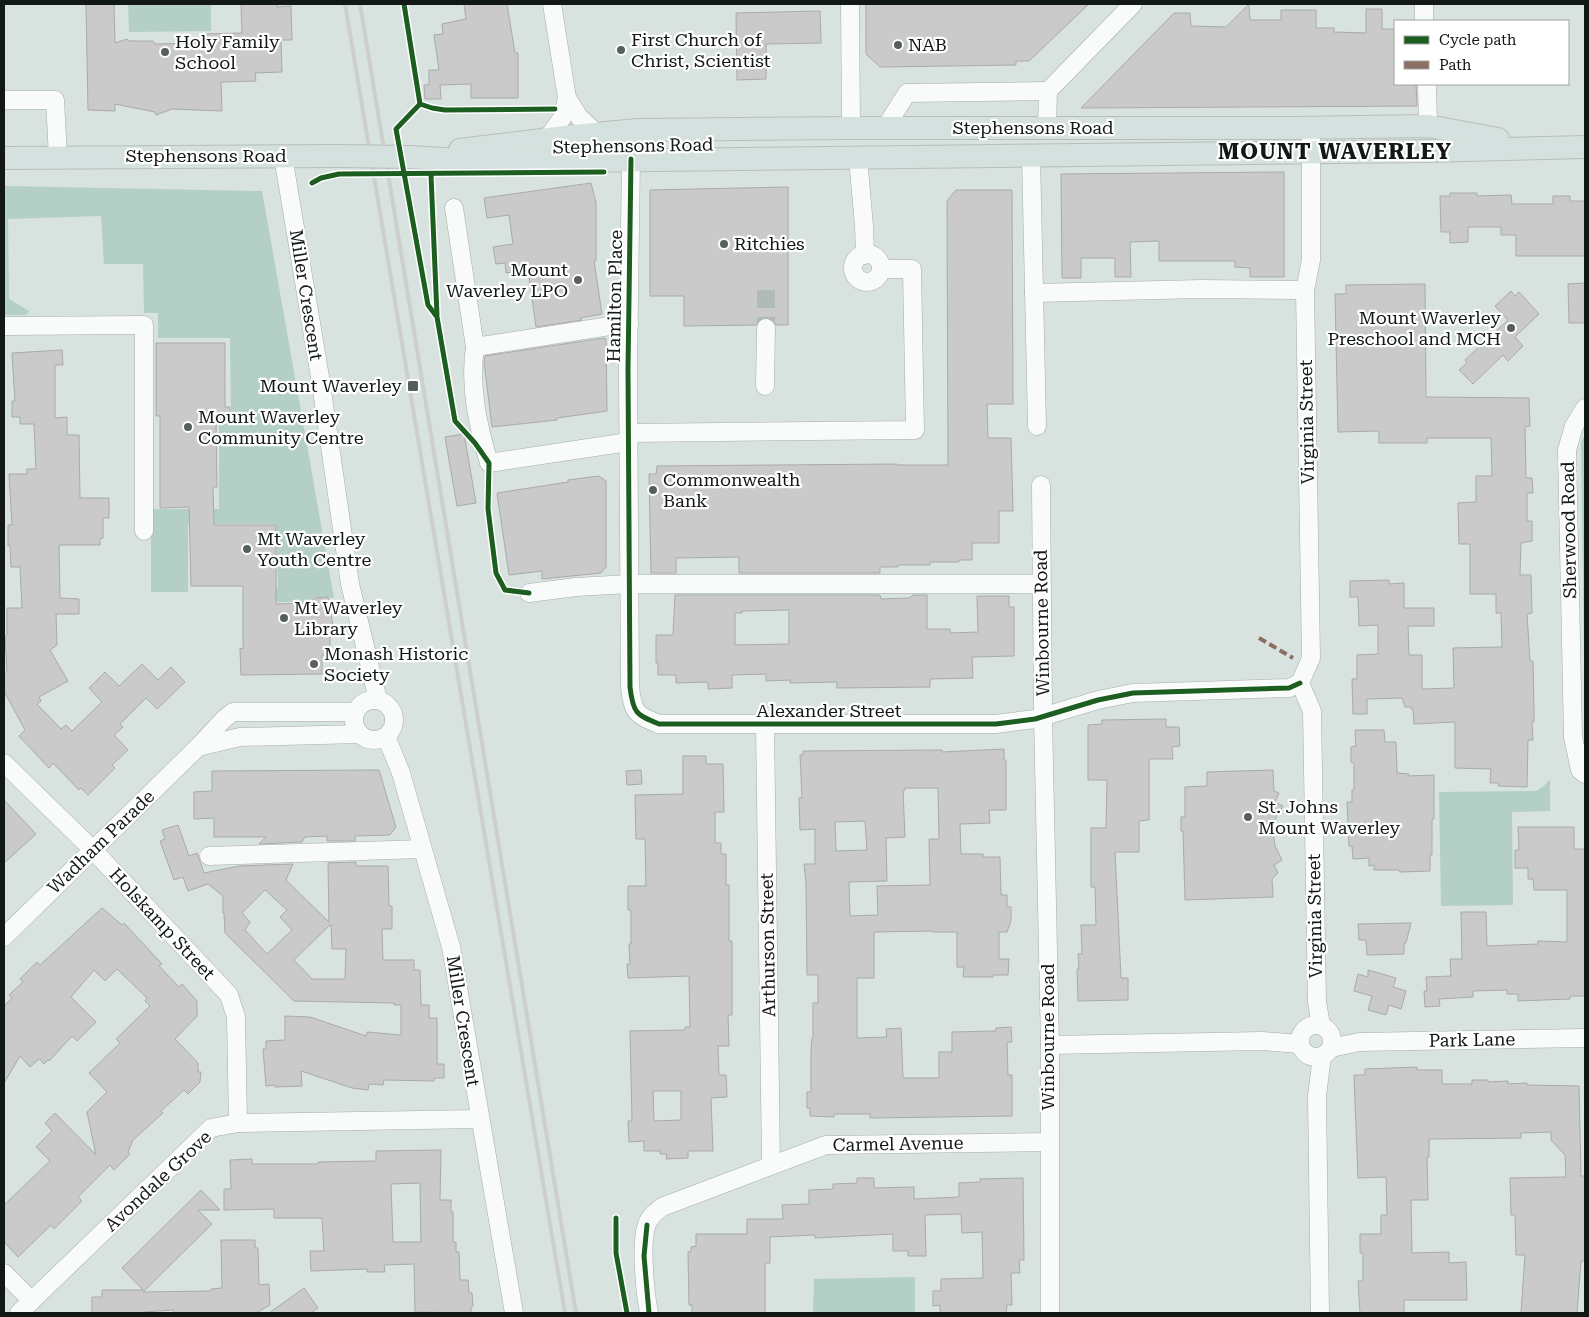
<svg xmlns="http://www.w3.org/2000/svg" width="1589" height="1317" viewBox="0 0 1589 1317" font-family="'Roboto Serif',serif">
<rect width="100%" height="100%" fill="#d8e2df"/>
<!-- green -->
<g fill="#b3cfc6">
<polygon points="128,4 211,4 211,31 129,32"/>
<polygon points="4,186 262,191 334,598 312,597 311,602 246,602 245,587 278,587 276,524 188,524 188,592 151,592 151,509 219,509 219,423 231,422 230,338 158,338 158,313 144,313 143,264 104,264 101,216 8,219 9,299 29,311 28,313 25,315 4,315"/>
<polygon points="1585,435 1585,731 1581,442"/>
<polygon points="1550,779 1550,811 1512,812 1513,905 1441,906 1439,792 1536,791 1544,786"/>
<polygon points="915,1277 915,1313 813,1313 814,1279"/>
</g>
<!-- building -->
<g fill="#cacaca" stroke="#a9aaa9" fill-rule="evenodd">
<polygon points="86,4 114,4 115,43 127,39 129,41 153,41 155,44 202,43 202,34 242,33 241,4 277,4 277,7 291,6 292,40 281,40 282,72 255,73 256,81 221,82 222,111 172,109 156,115 155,112 115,104 115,111 88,110"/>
<polygon points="464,4 507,4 515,53 518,53 518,98 471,98 471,84 440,85 441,99 425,99 424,85 429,85 429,70 439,70 434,35 443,34 442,24 466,19"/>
<polygon points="866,4 1089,4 1029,61 1016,61 1016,65 880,67 866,54"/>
<polygon points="1249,4 1250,20 1281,20 1281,10 1316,10 1316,28 1334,28 1334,32 1366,33 1366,9 1382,9 1382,29 1395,29 1395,84 1416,84 1417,106 1081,108 1174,13 1190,13 1191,26 1226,27"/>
<polygon points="820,11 821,43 766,44 766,79 737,80 736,13"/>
<polygon points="1284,172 1284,277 1250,277 1250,268 1235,267 1235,261 1159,261 1159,241 1130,242 1131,277 1115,277 1115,258 1081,258 1081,278 1062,278 1061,174"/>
<polygon points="591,183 596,203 596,261 594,261 602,314 580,318 582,320 536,327 528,270 506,273 505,263 496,264 493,247 513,244 509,215 487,218 484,198"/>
<polygon points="788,187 788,325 776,325 772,319 766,317 760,319 756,325 684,326 684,296 650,296 650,190"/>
<polygon points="956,190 1012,190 1013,404 987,404 988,438 1011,438 1013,511 999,511 999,543 972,543 972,560 959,560 959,562 930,562 930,565 898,565 898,567 880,567 880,573 739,573 739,557 676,558 676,573 651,573 649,474 656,474 657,466 897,464 897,465 948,465 947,201"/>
<polygon points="1450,193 1477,193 1477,196 1511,195 1512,204 1553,204 1553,196 1570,196 1570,201 1585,201 1585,256 1516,256 1516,235 1501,235 1501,227 1468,227 1468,242 1450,243 1450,232 1441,232 1440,196 1450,196"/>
<polygon points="1585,283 1585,323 1569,323 1568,284"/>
<polygon points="1425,284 1426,397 1529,398 1530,426 1525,427 1526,478 1532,478 1533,493 1527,493 1527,521 1532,521 1532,541 1521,543 1520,575 1531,575 1532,613 1527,614 1530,661 1533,661 1534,712 1534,722 1532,722 1533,740 1528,740 1527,787 1498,786 1499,783 1490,783 1491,769 1455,768 1455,722 1414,724 1413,709 1411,709 1411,707 1405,707 1402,698 1367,699 1367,714 1353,714 1352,679 1357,679 1357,655 1378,654 1378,625 1359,626 1358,597 1350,597 1350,581 1389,580 1389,584 1404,583 1404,608 1434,608 1434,626 1408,626 1409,655 1422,655 1422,689 1454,688 1453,648 1502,647 1501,613 1496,613 1496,594 1470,594 1470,544 1459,544 1458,503 1476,502 1476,476 1492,476 1491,438 1427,438 1427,443 1379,443 1379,431 1338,432 1335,294 1346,294 1346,285"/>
<polygon points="1511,291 1515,296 1519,292 1539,314 1515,337 1523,346 1508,361 1503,355 1473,384 1459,370 1467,363 1465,360 1508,320 1495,306"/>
<polygon points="604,338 606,339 607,411 557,418 557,420 492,427 484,362 485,356"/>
<polygon points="156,343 225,343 225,407 230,407 230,420 216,420 217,487 213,487 214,525 276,525 276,604 313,603 313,598 328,597 333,625 330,625 330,656 322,655 322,674 241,675 240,648 243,649 243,586 191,586 189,507 160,508 160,416 156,416"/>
<polygon points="62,350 63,365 55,365 55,418 67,417 67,435 79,435 80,498 109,498 109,518 103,518 103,538 100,539 100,545 59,545 60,598 79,599 79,614 56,614 57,645 50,650 68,681 39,697 41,701 37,704 61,729 66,725 72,731 102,702 89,688 105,672 119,686 142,664 158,680 171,667 185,682 157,709 146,698 120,724 123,727 114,735 128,750 112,765 115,768 88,795 81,788 79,790 53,763 49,768 19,736 25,730 4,691 4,673 7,671 5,637 7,634 7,608 22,608 20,567 11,567 10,545 8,546 8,525 12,525 9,474 27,474 27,469 36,469 34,424 20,424 20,417 12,417 12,401 15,401 12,353"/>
<polygon points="464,434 476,503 457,506 445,437"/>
<polygon points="599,476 606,481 606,567 601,573 542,579 542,571 509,575 497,493 568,482 568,480"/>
<path d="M 675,595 L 880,595 L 881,599 L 909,598 L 913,595 L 927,595 L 927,629 L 950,629 L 950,633 L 978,632 L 977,596 L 1009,596 L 1009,607 L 1014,607 L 1014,656 L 972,657 L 973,678 L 930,679 L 930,687 L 837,688 L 837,682 L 790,683 L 790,680 L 766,681 L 766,674 L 732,675 L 732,688 L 708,689 L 708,682 L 676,683 L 676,675 L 658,675 L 658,663 L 656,663 L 656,635 L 673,635 ZM 789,610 L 789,644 L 735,645 L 735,613 L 742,613 L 742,611 Z"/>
<polygon points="1166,719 1166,727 1179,727 1180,746 1172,747 1173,759 1149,759 1149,820 1139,821 1139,852 1115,852 1121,978 1128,978 1128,1000 1078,1001 1077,969 1079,969 1078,954 1082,954 1081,925 1096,925 1095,887 1091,887 1091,828 1106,828 1107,780 1088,780 1088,725 1102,724 1102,720"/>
<polygon points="1355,730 1384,730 1385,742 1396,742 1397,773 1409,774 1408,776 1434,775 1434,819 1432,819 1432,855 1430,855 1430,871 1400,872 1399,870 1374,870 1374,865 1369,866 1369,858 1353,859 1352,846 1349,846 1347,802 1352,802 1352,790 1354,790 1354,763 1351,762 1351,747 1356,746"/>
<path d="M 1004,749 L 1004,760 L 1006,760 L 1006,810 L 989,810 L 990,823 L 960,824 L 961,854 L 983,854 L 983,857 L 1000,857 L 1001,895 L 1007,895 L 1007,907 L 1011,907 L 1011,921 L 1007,932 L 999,932 L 999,959 L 1009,959 L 1008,975 L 993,975 L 993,977 L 963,977 L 964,967 L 957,967 L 957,932 L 932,932 L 932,931 L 874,932 L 874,978 L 857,978 L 857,1038 L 887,1037 L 886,1029 L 901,1028 L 903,1078 L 939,1078 L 939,1052 L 952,1052 L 952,1032 L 996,1031 L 996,1028 L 1011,1027 L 1012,1042 L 1007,1042 L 1008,1075 L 1012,1075 L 1012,1116 L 870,1118 L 870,1114 L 834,1114 L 834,1117 L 810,1116 L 810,1108 L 807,1108 L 807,1092 L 811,1092 L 811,1050 L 812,1038 L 813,1038 L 813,1003 L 818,1003 L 818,975 L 807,975 L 806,883 L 804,864 L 815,864 L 815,829 L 800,830 L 799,798 L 802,798 L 800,755 L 803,755 L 803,751 L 942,750 L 942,752 ZM 905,788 L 938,788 L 939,839 L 929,839 L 930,885 L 877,886 L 878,915 L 850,916 L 849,882 L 887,881 L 886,838 L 905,837 L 903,790 L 905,790 ZM 865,821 L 867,850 L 836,851 L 835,822 Z"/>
<path d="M 683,756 L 706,756 L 706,764 L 723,764 L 724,812 L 715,812 L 715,843 L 721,843 L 721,854 L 726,854 L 726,885 L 729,885 L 729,941 L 732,941 L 732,1015 L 728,1015 L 729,1046 L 718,1046 L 719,1075 L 726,1075 L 727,1097 L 711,1098 L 713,1151 L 688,1151 L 688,1158 L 666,1159 L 667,1154 L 660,1154 L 660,1151 L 644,1151 L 644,1141 L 629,1142 L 628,1121 L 632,1121 L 630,1031 L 685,1030 L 685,1027 L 690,1027 L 689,976 L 628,978 L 627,964 L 630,964 L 629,944 L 631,944 L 631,910 L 628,910 L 628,886 L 646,886 L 645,839 L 636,839 L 635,795 L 683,794 ZM 653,1091 L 681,1091 L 681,1120 L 654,1121 Z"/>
<polygon points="379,770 396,827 390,835 355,836 355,841 327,841 327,836 305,837 302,842 259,844 266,837 214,837 214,818 194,819 194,792 212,791 212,771"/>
<polygon points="641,770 642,784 627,785 626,771"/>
<polygon points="1273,770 1274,791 1279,793 1275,802 1283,806 1276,817 1273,831 1275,846 1282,860 1274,865 1278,873 1272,879 1273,897 1185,900 1183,831 1181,831 1181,817 1185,817 1185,787 1207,786 1207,772"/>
<polygon points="4,800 36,834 4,863"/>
<path d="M 178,825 L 189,856 L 197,853 L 204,873 L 239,866 L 293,864 L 286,880 L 329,922 L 328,863 L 356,862 L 356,866 L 388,866 L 389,906 L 392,906 L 392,929 L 382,929 L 383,960 L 414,960 L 414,970 L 420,970 L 421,1005 L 429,1005 L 429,1018 L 437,1018 L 437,1064 L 444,1064 L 444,1078 L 434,1078 L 434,1081 L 384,1080 L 383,1085 L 369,1084 L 368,1090 L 352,1088 L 301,1071 L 302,1086 L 275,1087 L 275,1085 L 266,1086 L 263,1049 L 266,1049 L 266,1041 L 285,1040 L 285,1016 L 310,1017 L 366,1036 L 367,1032 L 401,1035 L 401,1005 L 394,1005 L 394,1003 L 294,1001 L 225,933 L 224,913 L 223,913 L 223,896 L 208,884 L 188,891 L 183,877 L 174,880 L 160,841 L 165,839 L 162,830 ZM 265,890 L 287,910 L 280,917 L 292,930 L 267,954 L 245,930 L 250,922 L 242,913 ZM 331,924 L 332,949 L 346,949 L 345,979 L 312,979 L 294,960 Z"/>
<polygon points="1518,827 1574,827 1574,849 1585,849 1585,996 1570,996 1570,999 1518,1001 1518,994 1507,994 1507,990 1473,991 1473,997 1439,999 1440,1006 1425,1007 1424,991 1427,991 1426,977 1451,976 1450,959 1462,959 1461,912 1486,912 1487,946 1538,944 1538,941 1567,942 1567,890 1534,890 1533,879 1528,879 1528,868 1515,868 1515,850 1519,850"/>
<polygon points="102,908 122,925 124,923 162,964 159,966 179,987 182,984 197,1001 197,1016 175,1039 198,1063 198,1072 201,1072 200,1082 188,1094 184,1090 161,1111 163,1113 133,1140 128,1152 130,1154 114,1170 110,1165 78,1197 82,1201 54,1229 51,1225 18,1257 4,1242 4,1205 50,1161 36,1147 52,1131 45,1123 55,1113 96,1155 87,1112 107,1092 89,1073 120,1043 116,1039 150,1006 145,1001 147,998 117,969 105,981 94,970 71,997 96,1022 77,1041 72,1036 49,1061 48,1060 44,1064 40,1059 38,1060 30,1067 20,1056 4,1083 4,1006 12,998 9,995 23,982 20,979 37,962 40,965"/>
<polygon points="1411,923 1406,943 1404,943 1404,954 1367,955 1366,940 1359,940 1358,924"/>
<polygon points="1368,970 1396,978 1393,987 1406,991 1401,1009 1389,1005 1386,1015 1368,1010 1372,996 1354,991 1358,974 1368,977"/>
<polygon points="1417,1067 1417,1070 1442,1070 1442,1084 1472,1084 1472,1080 1488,1080 1488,1082 1508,1081 1508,1084 1527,1083 1527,1085 1579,1086 1581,1176 1585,1176 1585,1261 1581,1261 1577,1313 1521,1313 1525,1255 1516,1255 1515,1215 1511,1215 1510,1178 1566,1177 1565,1155 1551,1140 1551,1132 1521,1133 1521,1138 1429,1139 1429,1157 1427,1157 1428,1200 1411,1200 1412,1253 1449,1252 1449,1263 1466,1262 1467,1300 1404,1300 1404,1313 1360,1313 1358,1281 1363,1281 1363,1253 1360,1253 1360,1234 1381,1234 1381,1215 1387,1215 1386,1177 1358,1178 1354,1075 1365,1075 1365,1069"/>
<path d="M 441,1150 L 440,1200 L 451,1200 L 451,1212 L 453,1212 L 453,1242 L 456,1242 L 456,1252 L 459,1252 L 460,1280 L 468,1280 L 469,1293 L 472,1293 L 473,1306 L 471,1307 L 471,1313 L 415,1312 L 414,1264 L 384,1265 L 385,1272 L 367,1272 L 367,1269 L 311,1271 L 310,1251 L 324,1251 L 322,1218 L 274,1218 L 274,1209 L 224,1210 L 224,1189 L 231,1189 L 230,1160 L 252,1159 L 252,1164 L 318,1164 L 318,1162 L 376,1161 L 376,1151 ZM 420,1183 L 421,1242 L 393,1242 L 391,1184 Z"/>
<polygon points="857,1178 874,1178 874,1188 914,1187 914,1199 959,1197 959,1183 980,1182 980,1179 1023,1178 1024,1260 1019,1260 1020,1273 1011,1273 1012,1305 1007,1305 1006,1313 940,1313 940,1305 933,1306 933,1291 941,1291 941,1279 983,1278 982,1232 962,1233 961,1214 925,1215 926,1256 908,1256 908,1251 893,1251 893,1234 815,1238 815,1235 770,1237 770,1263 765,1263 765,1313 692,1313 692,1305 689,1305 688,1252 691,1252 691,1247 696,1246 696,1234 747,1234 747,1219 783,1219 782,1205 809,1204 809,1190 833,1189 833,1184 857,1183"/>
<polygon points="201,1190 220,1210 198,1210 212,1224 143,1292 211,1291 211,1289 222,1288 221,1240 255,1240 255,1248 258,1248 259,1285 269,1284 270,1305 256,1313 174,1313 174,1310 143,1312 143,1313 92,1313 92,1297 102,1297 102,1290 143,1290 122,1268"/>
<polygon points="304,1288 318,1308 311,1313 269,1313"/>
</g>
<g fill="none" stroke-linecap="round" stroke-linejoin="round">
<!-- minor-tunnel -->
<polyline stroke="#b0bab7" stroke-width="18" stroke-dasharray="18 9" stroke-linecap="butt" points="766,290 766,328"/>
<!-- minor casing -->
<g stroke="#a5adaa" stroke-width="19">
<g id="minor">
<polyline points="850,4 851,128"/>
<polyline points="1424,4 1424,21"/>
<polyline points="1427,84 1428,126"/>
<polyline points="567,98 579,117 597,134"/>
<polyline points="4,100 55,100 58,157"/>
<polyline points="885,128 907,93 1048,91"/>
<polyline points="1047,128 1048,91 1133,4"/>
<polyline points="1311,128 1311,260 1305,290 1311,658 1300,683 1312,711 1317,1002 1321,1025"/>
<polyline points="547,139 562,118 567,98 552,4"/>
<polyline points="283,156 320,377 350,584 378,700"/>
<polyline points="1031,156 1037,426"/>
<polyline points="858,158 864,226 865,255"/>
<path d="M 631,159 L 628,369 L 630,687 C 633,713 636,715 659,724 L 996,724 L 1035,719 L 1098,700 L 1133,693 L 1289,688 L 1300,683"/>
<path d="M 454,208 L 475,347 C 469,386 478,426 489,463 L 628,442"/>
<circle cx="867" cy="268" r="14"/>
<polyline points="1034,293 1201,289 1305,290"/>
<polyline points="4,326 144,325 144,531"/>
<polyline points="475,347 616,325 629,324"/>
<polyline points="765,386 766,328"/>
<polyline points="1585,408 1574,426 1567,450 1573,737 1580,770 1585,774"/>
<polyline points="629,433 915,430 912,269 881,269"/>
<polyline points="1041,485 1043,716 1050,1045 1050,1313"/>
<polyline points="529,593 576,587 629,584 1041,584"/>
<circle cx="374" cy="720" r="20"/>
<polyline points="765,725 771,1165"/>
<polyline points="386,736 401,773 451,947 514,1313"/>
<polyline points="198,747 240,737 360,734"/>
<polyline points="4,763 93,850 229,995 236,1017 238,1123"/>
<polyline points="209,856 422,849"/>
<polyline points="4,937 198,747 224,719 233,712 355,712"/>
<circle cx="1316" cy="1041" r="16"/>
<polyline points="1050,1045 1262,1041 1300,1044"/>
<polyline points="1331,1048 1359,1042 1585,1038"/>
<polyline points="4,1273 32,1301"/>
<polyline points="19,1313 211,1128 238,1123 479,1119"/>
<path d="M 649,1313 C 645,1293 640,1242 647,1224 C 650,1216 656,1212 662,1207 L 826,1145 L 1049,1142"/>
<polyline points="1320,1313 1317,1096 1322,1056"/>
</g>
</g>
<!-- major casing -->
<g stroke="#b8bebc" stroke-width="24">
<g id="major">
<polyline points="460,150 574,136 638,130 851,128 1291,128 1428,126 1498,139"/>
<polyline points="409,157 494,162 1428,151 1585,147"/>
<polyline points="4,158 338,156"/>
</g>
</g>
<!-- minor -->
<use href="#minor" stroke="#f9fbfa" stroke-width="18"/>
<!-- major -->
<use href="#major" stroke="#d4e1de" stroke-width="22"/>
<!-- rail -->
<g stroke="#cdcfcf" stroke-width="4">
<polyline points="345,4 565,1313"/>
<polyline points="360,4 576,1313"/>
</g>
<!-- major-bridge casing -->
<g stroke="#b8bebc" stroke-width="24" stroke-linecap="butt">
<polyline id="major-bridge" points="338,156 409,157"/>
</g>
<!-- major-bridge -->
<use href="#major-bridge" stroke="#d4e1de" stroke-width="22"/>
<!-- quiet -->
<polyline stroke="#8d6e63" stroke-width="4" stroke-dasharray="8 4" stroke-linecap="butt" points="1259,638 1293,658"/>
<!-- cycleway casing -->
<g stroke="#fff" stroke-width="8">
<g id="cycleway">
<polyline points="404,4 420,104 396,129 428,305 437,317 455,421 475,443 489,463 488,509 496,573 505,590 529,593"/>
<polyline points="420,104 432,108 445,110 555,109"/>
<path d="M 631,159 L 628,369 L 630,687 C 633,713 636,715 659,724 L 996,724 L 1035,719 L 1098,700 L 1133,693 L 1289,688 L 1300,683"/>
<polyline points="431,175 437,315"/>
<polyline points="312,183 321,178 339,174 604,172"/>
<polyline points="616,1218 616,1253 627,1313"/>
<polyline points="647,1225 644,1256 649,1313"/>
</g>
</g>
<!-- cycleway -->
<use href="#cycleway" stroke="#1b5e20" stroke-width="5"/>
</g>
<!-- markers -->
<g fill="#575f5c" stroke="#fff" stroke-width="2">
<circle cx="898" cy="45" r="5"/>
<circle cx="621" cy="50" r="5"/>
<circle cx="165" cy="52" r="5"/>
<circle cx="724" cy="244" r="5"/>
<circle cx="578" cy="280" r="5"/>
<circle cx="1511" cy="328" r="5"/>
<rect x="407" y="380" width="12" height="12" rx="2.5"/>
<circle cx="188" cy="427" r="5"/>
<circle cx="653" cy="490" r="5"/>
<circle cx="247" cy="549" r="5"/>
<circle cx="284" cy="618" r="5"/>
<circle cx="314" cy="664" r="5"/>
<circle cx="1248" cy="817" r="5"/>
</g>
<g text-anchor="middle" stroke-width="4.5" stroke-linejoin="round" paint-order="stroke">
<!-- poi labels -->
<g font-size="18" fill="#111816" stroke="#fff" text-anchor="start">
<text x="631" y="46">First Church of<tspan x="631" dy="21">Christ, Scientist</tspan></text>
<text x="175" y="48">Holy Family<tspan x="175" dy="21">School</tspan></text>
<text x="908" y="51">NAB</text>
<text x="734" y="250">Ritchies</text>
<text x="568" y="276" text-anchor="end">Mount<tspan x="568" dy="21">Waverley LPO</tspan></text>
<text x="1501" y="324" text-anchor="end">Mount Waverley<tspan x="1501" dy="21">Preschool and MCH</tspan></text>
<text x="402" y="392" text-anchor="end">Mount Waverley</text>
<text x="198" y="423">Mount Waverley<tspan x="198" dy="21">Community Centre</tspan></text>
<text x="663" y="486">Commonwealth<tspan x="663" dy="21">Bank</tspan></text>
<text x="257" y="545">Mt Waverley<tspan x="257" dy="21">Youth Centre</tspan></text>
<text x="294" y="614">Mt Waverley<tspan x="294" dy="21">Library</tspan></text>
<text x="324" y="660">Monash Historic<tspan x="324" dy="21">Society</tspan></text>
<text x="1258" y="813">St. Johns<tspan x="1258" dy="21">Mount Waverley</tspan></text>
</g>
<!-- street labels -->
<g font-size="18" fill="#111816" stroke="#fff">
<text x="1033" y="134">Stephensons Road</text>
<text transform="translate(633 146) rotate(-1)" y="6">Stephensons Road</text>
<text x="206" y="162">Stephensons Road</text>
<text transform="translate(306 295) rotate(81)" y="6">Miller Crescent</text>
<text transform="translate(615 296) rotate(-89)" y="6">Hamilton Place</text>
<text transform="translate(1307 422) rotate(-91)" y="6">Virginia Street</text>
<text transform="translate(1569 530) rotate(-91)" y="6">Sherwood Road</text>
<text transform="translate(1042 623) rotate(-91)" y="6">Winbourne Road</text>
<text x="829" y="717">Alexander Street</text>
<text transform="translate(101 842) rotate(-44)" y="6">Wadham Parade</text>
<text transform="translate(1315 916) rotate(-91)" y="6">Virginia Street</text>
<text transform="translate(162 924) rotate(47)" y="6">Holskamp Street</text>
<text transform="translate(768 945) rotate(-91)" y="6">Arthurson Street</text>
<text transform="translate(463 1021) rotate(81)" y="6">Miller Crescent</text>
<text transform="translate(1048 1037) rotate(-90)" y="6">Winbourne Road</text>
<text transform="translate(1472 1040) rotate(-1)" y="6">Park Lane</text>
<text transform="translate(898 1144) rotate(-1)" y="6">Carmel Avenue</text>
<text transform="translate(158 1181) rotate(-43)" y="6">Avondale Grove</text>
</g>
<!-- district labels -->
<g font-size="22" font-weight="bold" letter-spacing="1" fill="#111816" stroke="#fff">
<text x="1335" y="159">MOUNT WAVERLEY</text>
</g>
</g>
<!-- border -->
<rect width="1589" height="1317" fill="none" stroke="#111816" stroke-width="10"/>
<!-- legend -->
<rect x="1394" y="20" width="175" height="65" fill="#ffffff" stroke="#a0a3a2"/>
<rect x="1404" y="36" width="25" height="8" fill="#1b5e20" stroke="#a0a3a2"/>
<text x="1439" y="45" font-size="15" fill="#111816">Cycle path</text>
<rect x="1404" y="61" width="25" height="8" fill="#8d6e63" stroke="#a0a3a2"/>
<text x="1439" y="70" font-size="15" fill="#111816">Path</text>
</svg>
